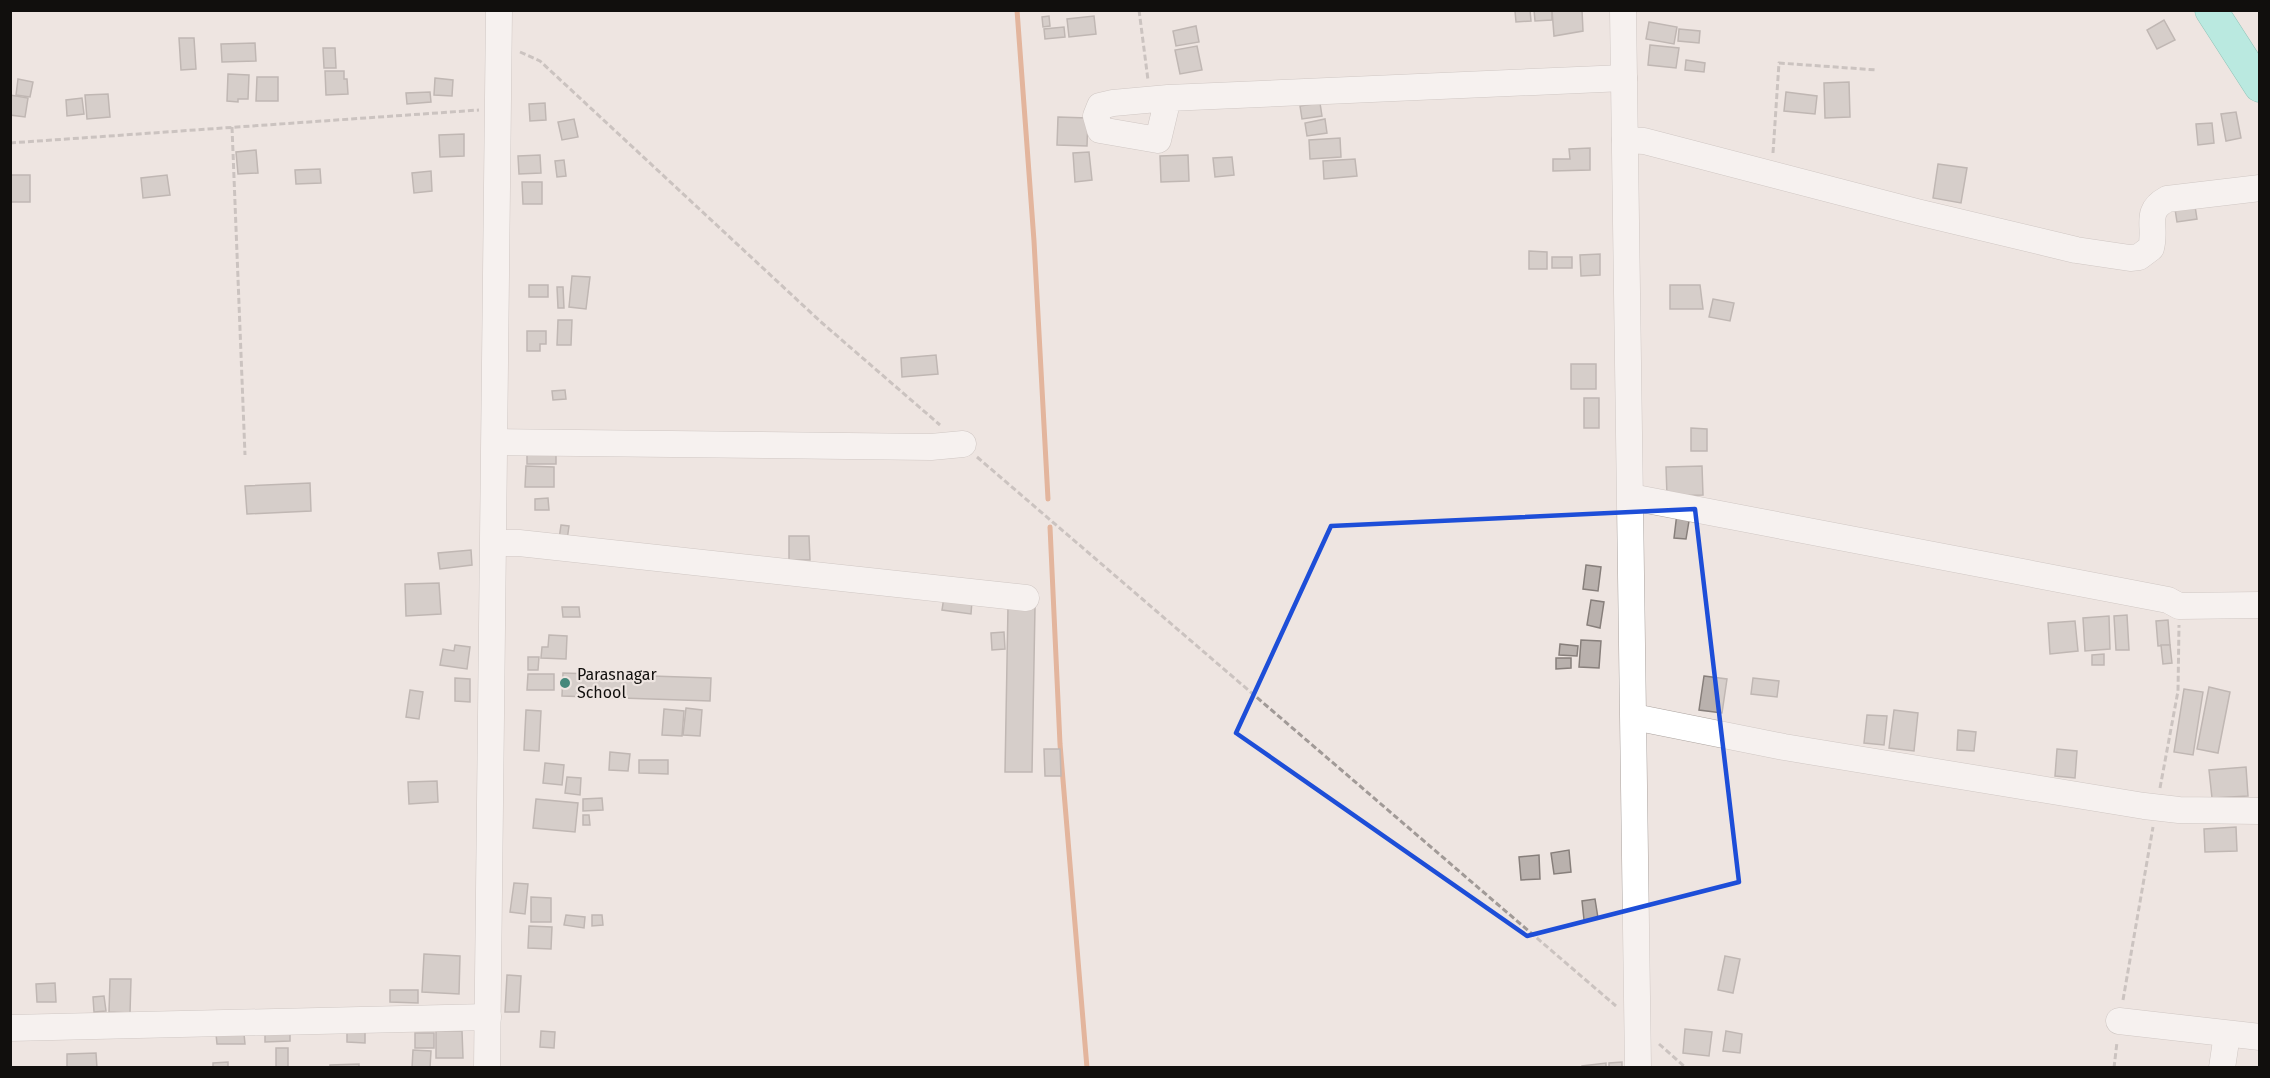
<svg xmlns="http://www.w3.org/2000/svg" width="2270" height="1078" viewBox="0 0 2270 1078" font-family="'Fira Sans',sans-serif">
<rect width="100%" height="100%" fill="#eee5e1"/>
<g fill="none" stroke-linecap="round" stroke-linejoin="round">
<!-- stream -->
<g stroke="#d47b4a" stroke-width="5">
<polyline points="1017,10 1034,241 1048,499"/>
<polyline points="1050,527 1060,744 1087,1068"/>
</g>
</g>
<!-- building -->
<g fill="#b9b1ad" stroke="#877f7b" stroke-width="1.5">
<polygon points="1530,10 1531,21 1516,22 1515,11"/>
<polygon points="1534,10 1552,10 1552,20 1535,21"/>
<polygon points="1552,10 1582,10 1583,31 1554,36"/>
<polygon points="1049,16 1050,26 1043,27 1042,17"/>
<polygon points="1094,16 1096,34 1069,37 1067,19"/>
<polygon points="2164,20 2175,40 2157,49 2147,30"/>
<polygon points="1649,22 1677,27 1674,44 1646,39"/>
<polygon points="1196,26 1199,42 1176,46 1173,31"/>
<polygon points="1064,27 1065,37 1045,39 1044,29"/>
<polygon points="1679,29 1700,31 1699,43 1678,41"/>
<polygon points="179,38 194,38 196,69 181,70"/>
<polygon points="255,43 256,61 222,62 221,44"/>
<polygon points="1650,45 1679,48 1676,68 1648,65"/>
<polygon points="1197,46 1202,70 1180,74 1175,50"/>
<polygon points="323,48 335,48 336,68 324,68"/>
<polygon points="1686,60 1705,63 1704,72 1685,70"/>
<polygon points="325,71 344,71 344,79 347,79 348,94 326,95"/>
<polygon points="228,74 249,75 248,99 238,99 238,102 227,101"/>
<polygon points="257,77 278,77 278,101 256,101"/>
<polygon points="435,78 453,80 452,96 434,95"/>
<polygon points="18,79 33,82 30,97 16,95"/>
<polygon points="1849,82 1850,117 1825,118 1824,83"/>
<polygon points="430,92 431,102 407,104 406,93"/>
<polygon points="1786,92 1817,96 1815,114 1784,111"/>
<polygon points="108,94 110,117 87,119 85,95"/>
<polygon points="10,95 28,98 25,117 10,115"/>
<polygon points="82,98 84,114 67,116 66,100"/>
<polygon points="545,103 546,120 530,121 529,104"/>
<polygon points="1320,103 1322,116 1302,119 1300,106"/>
<polygon points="2236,112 2241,138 2226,141 2221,114"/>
<polygon points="1058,117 1088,118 1087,146 1057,145"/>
<polygon points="574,119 578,137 562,140 558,122"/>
<polygon points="1325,119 1327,133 1307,136 1305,123"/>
<polygon points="2212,123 2214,143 2198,145 2196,124"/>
<polygon points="464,134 464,156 440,157 439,135"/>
<polygon points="1340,138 1341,157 1310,159 1309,140"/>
<polygon points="1590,148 1590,170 1553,171 1553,159 1570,159 1569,149"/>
<polygon points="256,150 258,173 238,174 236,152"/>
<polygon points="1089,152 1092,180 1075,182 1073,153"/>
<polygon points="540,155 541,173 519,174 518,156"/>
<polygon points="1188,155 1189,181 1161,182 1160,156"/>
<polygon points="1232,157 1234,175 1215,177 1213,158"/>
<polygon points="1355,159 1357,176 1324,179 1323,161"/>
<polygon points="564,160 566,176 557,177 555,161"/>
<polygon points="1938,164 1967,168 1961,203 1933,198"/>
<polygon points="320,169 321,183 296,184 295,170"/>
<polygon points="431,171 432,191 414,193 412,173"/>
<rect x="11" y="175" width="19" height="27"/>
<polygon points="167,175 170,195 143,198 141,178"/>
<polygon points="522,182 542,182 542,204 523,204"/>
<polygon points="2195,206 2197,219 2177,222 2175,209"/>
<polygon points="1529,251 1547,252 1547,269 1529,269"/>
<polygon points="1600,254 1600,275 1581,276 1580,255"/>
<rect x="1552" y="257" width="20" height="11"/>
<polygon points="572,276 590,277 586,309 569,307"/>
<rect x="529" y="285" width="19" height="12"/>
<polygon points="1670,285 1700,285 1703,309 1670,309"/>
<polygon points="557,287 563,287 564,308 558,308"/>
<polygon points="1713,299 1734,303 1730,321 1709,317"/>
<polygon points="558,320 572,320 571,345 557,345"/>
<polygon points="527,331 546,331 546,344 540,344 540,351 527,351"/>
<polygon points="936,355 938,374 902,377 901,358"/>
<rect x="1571" y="364" width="25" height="25"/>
<polygon points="565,390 566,399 553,400 552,391"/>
<rect x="1584" y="398" width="15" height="30"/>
<polygon points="1691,428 1707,429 1707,451 1691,451"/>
<polygon points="556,442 556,464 527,464 527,443"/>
<polygon points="526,466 554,467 554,487 525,487"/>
<polygon points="1702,466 1703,495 1667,496 1666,467"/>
<polygon points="310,483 311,511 247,514 245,486"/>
<polygon points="548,498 549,510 535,510 535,499"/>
<polygon points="1677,513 1690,515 1686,539 1674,538"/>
<polygon points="561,525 569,526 567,540 559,539"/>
<polygon points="789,536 809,536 810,560 789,560"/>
<polygon points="471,550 472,565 440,569 438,553"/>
<polygon points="1586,565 1601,567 1598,591 1583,589"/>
<polygon points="439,583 441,614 406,616 405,584"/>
<polygon points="944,597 972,601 971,614 942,610"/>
<polygon points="1591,600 1604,602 1600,628 1587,625"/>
<polygon points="562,607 579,607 580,617 563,617"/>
<polygon points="1008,607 1035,607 1032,772 1005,772"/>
<polygon points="2127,615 2129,650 2116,650 2114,616"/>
<polygon points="2109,616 2110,649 2085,651 2083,618"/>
<polygon points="2168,620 2170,645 2158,646 2156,621"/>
<polygon points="2075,621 2078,651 2050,654 2048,623"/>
<polygon points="1004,632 1005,649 992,650 991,633"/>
<polygon points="549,635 567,636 566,659 541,658 542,647 548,647"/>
<polygon points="1581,640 1601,641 1599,668 1579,667"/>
<polygon points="1560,644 1578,646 1577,656 1559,655"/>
<polygon points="455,645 470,647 467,669 440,665 443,649 454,651"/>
<polygon points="2161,645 2170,645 2172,663 2163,664"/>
<polygon points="2104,654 2104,665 2092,665 2092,655"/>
<polygon points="528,657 539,657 538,670 528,670"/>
<polygon points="1556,658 1571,658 1571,668 1556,669"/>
<polygon points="563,673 711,678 710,701 562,696"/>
<polygon points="528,674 554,674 554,690 527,690"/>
<polygon points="1704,676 1727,679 1722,713 1699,710"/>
<polygon points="455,678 470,679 470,702 455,701"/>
<polygon points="1753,678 1779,681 1777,697 1751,694"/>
<polygon points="2209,687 2230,692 2218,753 2197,749"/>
<polygon points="2184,689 2203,692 2193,755 2174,752"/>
<polygon points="410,690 423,692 419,719 406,717"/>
<polygon points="686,708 702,710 700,736 683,735"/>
<polygon points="664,709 684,711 682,736 662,735"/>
<polygon points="526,710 541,711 539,751 524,750"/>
<polygon points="1894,710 1918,713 1914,751 1889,748"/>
<polygon points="1867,715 1887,716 1884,745 1864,743"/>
<polygon points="1958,730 1976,732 1974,751 1957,750"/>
<polygon points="1044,749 1060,749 1061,776 1045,776"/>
<polygon points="2057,749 2077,751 2075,778 2055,776"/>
<polygon points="610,752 630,754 628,771 609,770"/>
<polygon points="639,760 668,760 668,774 639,773"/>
<polygon points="545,763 564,765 562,785 543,783"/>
<polygon points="2246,767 2248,796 2212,798 2209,770"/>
<polygon points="567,777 581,778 580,795 565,793"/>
<polygon points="437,781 438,802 409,804 408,782"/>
<polygon points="602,798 603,810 583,811 583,799"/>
<polygon points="536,799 578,803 575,832 533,828"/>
<polygon points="583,815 589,815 590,825 583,825"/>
<polygon points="2236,827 2237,851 2205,852 2204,829"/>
<polygon points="1569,850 1571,872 1554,874 1551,853"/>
<polygon points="1539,855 1540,879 1521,880 1519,857"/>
<polygon points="514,883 528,884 525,914 510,912"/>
<polygon points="531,897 551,898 551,922 531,922"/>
<polygon points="1595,899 1598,918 1584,920 1582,901"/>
<polygon points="566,915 585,917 584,928 564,925"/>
<polygon points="592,915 602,915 603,925 592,926"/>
<polygon points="529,926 552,927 551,949 528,948"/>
<polygon points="424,954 460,956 459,994 422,992"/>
<polygon points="1725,956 1740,959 1733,993 1718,990"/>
<polygon points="507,975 521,976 519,1012 505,1012"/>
<polygon points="110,979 131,979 130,1013 109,1012"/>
<polygon points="55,983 56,1002 37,1002 36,984"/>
<polygon points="390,990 418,990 418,1003 390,1002"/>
<polygon points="104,996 106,1011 94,1012 93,997"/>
<polygon points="1685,1029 1712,1032 1709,1056 1683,1053"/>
<polygon points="347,1031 365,1031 365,1043 347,1042"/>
<polygon points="436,1031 462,1031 463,1058 436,1058"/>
<polygon points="541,1031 555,1032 554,1048 540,1047"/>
<polygon points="1726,1031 1742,1034 1740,1053 1723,1051"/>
<polygon points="290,1032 290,1041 265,1042 265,1033"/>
<rect x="415" y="1033" width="19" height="15"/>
<polygon points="216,1034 244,1034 245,1044 217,1044"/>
<rect x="276" y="1048" width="12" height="20"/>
<polygon points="413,1050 431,1051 430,1068 412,1068"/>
<polygon points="96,1053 97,1068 67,1068 67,1054"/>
<polygon points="228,1062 228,1068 213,1068 213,1063"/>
<polygon points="1622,1062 1622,1068 1609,1068 1609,1063"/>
<polygon points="1606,1063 1606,1068 1582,1068 1582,1066"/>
<polygon points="359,1064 359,1068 330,1068 330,1065"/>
</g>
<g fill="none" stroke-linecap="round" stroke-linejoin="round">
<!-- minor casing -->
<g stroke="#aba39f" stroke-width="27">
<g id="minor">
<polyline points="1623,10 1638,1068"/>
<polyline points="1168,98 1113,103 1100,106 1096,116 1100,130 1158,140 1168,98 1624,78"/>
<path d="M 1625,140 L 1644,141 L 1917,212 L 2076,250 L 2130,258 L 2139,257 L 2151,248 C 2157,226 2143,212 2167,199 L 2260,188"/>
<polyline points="495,442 931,447 963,444"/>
<polyline points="1631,497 2168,600 2179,606 2260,605"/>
<polyline points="494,543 519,543 1026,598"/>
<polyline points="1634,717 1784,747 2144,806 2179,810 2260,811"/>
<polyline points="2119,1021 2260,1037"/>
<polyline points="10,1028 488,1017"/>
<polyline points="487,1068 499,10"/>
<polyline points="2222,1068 2227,1034"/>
</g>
</g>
<!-- major casing -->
<g stroke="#1d9985" stroke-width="33">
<polyline id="major" points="2211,10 2260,86"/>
</g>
<!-- path -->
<g stroke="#a19a97" stroke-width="3" stroke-dasharray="6 3" stroke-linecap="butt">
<polyline points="1139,10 1148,80"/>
<polyline points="520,52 540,61 821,322 940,425"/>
<polyline points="232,127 245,455"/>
<polyline points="10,143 479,110"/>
<polyline points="1773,153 1779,63 1877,70"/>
<polyline points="977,457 1616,1006"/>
<polyline points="2160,788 2178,691 2179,625"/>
<polyline points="2123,1000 2153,827"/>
<polyline points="1659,1044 1686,1068"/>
<polyline points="2114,1068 2117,1042"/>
</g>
<!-- minor -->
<use href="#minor" stroke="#fff" stroke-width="26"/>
<!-- major -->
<use href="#major" stroke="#7beedd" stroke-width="32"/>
</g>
<!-- marked area -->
<path d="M0 0H2270V1078H0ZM 1695,509 L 1739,882 L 1527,936 L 1236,733 L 1331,526 Z" fill="#eee5e1" fill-opacity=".55" fill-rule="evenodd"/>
<path fill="none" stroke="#1d4ed8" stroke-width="4.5" stroke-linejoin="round" d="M 1695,509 L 1739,882 L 1527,936 L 1236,733 L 1331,526 Z"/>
<!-- markers -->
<circle fill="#45887b" stroke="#eee5e1" stroke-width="2" cx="565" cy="683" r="6"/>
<g text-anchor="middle" stroke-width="4.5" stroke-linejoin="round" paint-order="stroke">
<!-- poi labels -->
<g font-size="16" fill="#110f0d" stroke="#eee5e1" text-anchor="start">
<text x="577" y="680">Parasnagar<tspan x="577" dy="18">School</tspan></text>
</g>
</g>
<!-- border -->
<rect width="2270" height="1078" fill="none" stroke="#110f0d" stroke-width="24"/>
</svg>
